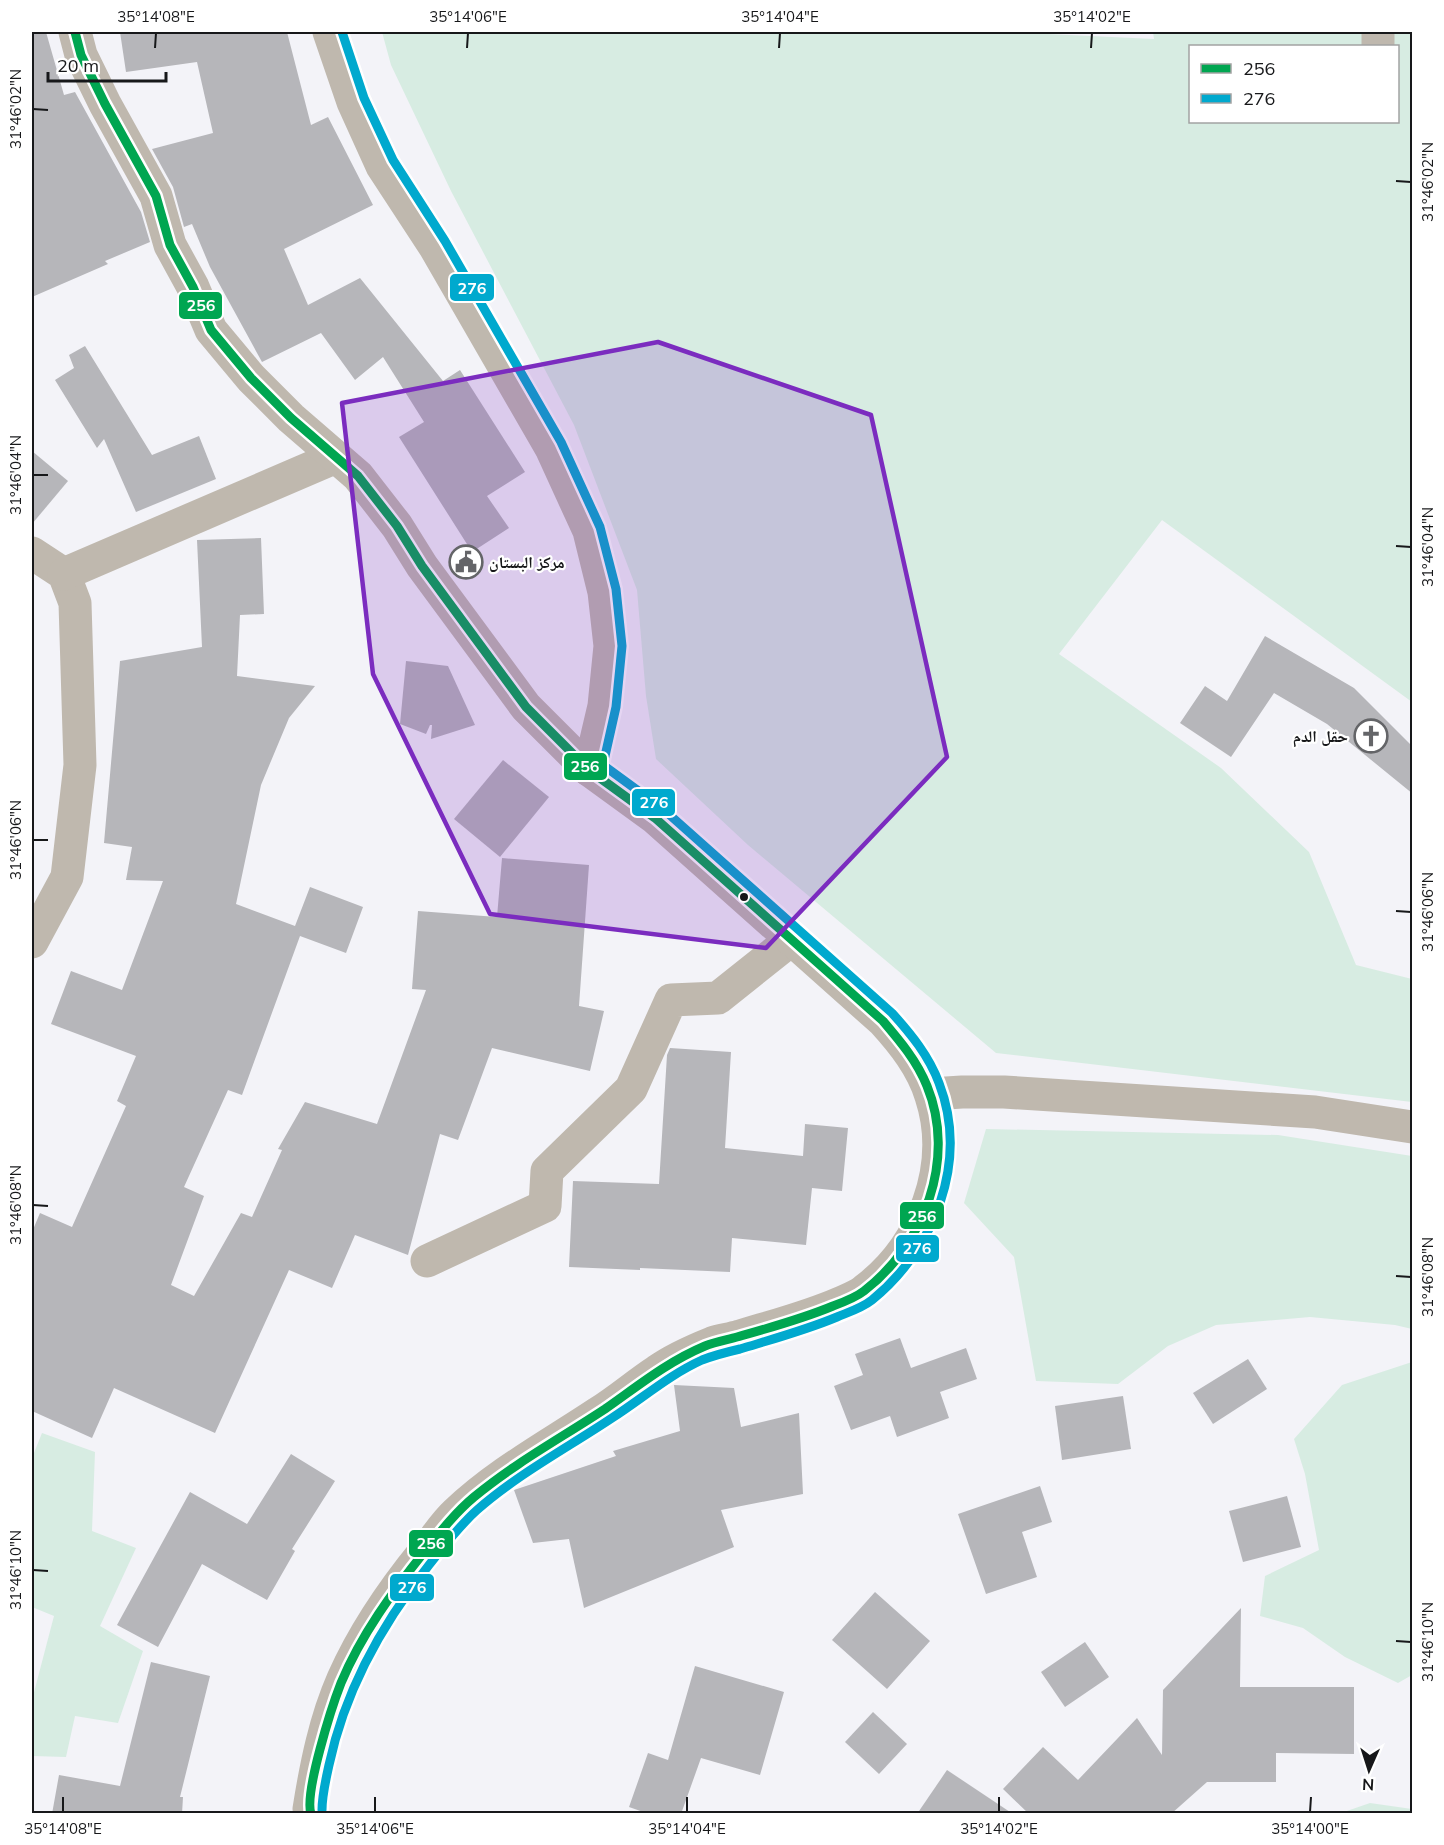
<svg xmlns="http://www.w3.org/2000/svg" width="1444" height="1845" viewBox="0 0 1444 1845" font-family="Mulish,'Noto Naskh Arabic',sans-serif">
<rect width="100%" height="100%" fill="#f3f3f8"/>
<!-- green -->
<g fill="#d7ece2" fill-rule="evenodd">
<path d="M 382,32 L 1008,32 L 1154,39 L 1153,32 L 1412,32 L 1412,702 L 1162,520 L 1059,654 L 1221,768 L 1309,852 L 1356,965 L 1412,979 L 1412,1102 L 996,1053 L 748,845 L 656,759 L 646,696 L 637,590 L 574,425 L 451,191 L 391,65 ZM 1190,46 L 1398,46 L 1398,122 L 1190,122 Z"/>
<polygon points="986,1129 1278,1135 1412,1156 1412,1329 1395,1325 1310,1317 1216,1325 1168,1346 1118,1384 1036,1381 1014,1257 964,1203"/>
<polygon points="1412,1362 1412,1675 1398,1683 1345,1657 1303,1628 1260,1616 1265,1576 1319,1550 1305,1474 1294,1439 1342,1385"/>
<polygon points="42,1433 95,1452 92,1531 136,1548 100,1626 143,1651 118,1723 75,1716 66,1757 32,1756 32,1700 54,1616 32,1607 32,1458"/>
<polygon points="1370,1803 1412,1809 1412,1813 1341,1813"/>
</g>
<!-- building -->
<g fill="#b6b6ba">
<polygon points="32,32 46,32 64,95 75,92 141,212 150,242 105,261 108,264 32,297"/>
<polygon points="120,32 287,32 311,125 328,117 373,205 284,249 308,305 360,278 443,381 460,370 525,472 487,496 509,528 472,552 399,437 424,422 383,357 355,380 321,333 262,362 210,267 192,224 184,227 173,187 152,149 213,133 197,62 126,72"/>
<polygon points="85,346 152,455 199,436 216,479 136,512 104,439 97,448 55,380 74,368 69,355"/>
<polygon points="32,451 68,481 32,524"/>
<polygon points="261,538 264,614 240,615 237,676 315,686 289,718 261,785 236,904 295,926 310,887 363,907 346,953 300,936 242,1095 228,1090 184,1187 204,1196 171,1285 194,1296 241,1213 252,1217 282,1150 278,1149 305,1102 377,1124 426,990 412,989 418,911 497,917 502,858 589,865 579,1006 604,1011 590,1071 492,1048 458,1140 440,1134 408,1255 355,1235 332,1288 289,1270 215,1433 114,1388 92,1438 32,1411 32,1232 40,1213 72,1227 126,1106 117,1101 136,1056 51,1024 71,971 122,990 163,881 126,880 132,847 104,843 120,661 202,647 197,540"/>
<polygon points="1265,636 1354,688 1413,747 1413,794 1327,724 1274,693 1231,757 1180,723 1205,686 1227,701"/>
<polygon points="406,661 448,666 475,725 431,739 432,725 430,725 426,734 400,724"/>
<polygon points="503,760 549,797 500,857 454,819"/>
<polygon points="670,1048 731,1052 725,1148 803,1156 805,1124 848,1128 842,1191 812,1188 806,1245 732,1238 730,1272 640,1268 640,1270 569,1267 573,1181 659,1184 667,1055"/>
<polygon points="900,1338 911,1368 966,1348 977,1379 940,1392 949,1418 897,1437 890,1416 851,1430 834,1386 863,1375 855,1354"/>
<polygon points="1248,1359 1267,1389 1213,1424 1193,1393"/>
<polygon points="674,1385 734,1388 741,1427 799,1413 803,1494 721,1510 734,1547 584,1608 569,1539 533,1543 514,1490 616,1456 613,1451 680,1431"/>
<polygon points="1123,1396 1131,1449 1062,1460 1055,1406"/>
<polygon points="291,1454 335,1481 292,1549 295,1551 267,1600 202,1564 158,1647 117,1625 190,1492 247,1524"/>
<polygon points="1040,1486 1052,1522 1022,1532 1037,1577 986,1594 958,1514"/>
<polygon points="1287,1496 1301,1547 1243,1562 1229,1511"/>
<polygon points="875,1592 930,1641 887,1689 832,1640"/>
<polygon points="1241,1608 1240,1687 1354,1687 1354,1754 1276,1753 1276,1782 1207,1782 1171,1814 1029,1814 1003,1789 1043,1747 1078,1780 1137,1718 1162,1755 1163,1690"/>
<polygon points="1085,1642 1109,1677 1065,1707 1041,1672"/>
<polygon points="151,1662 210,1676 180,1797 183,1797 182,1814 52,1814 59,1775 120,1786"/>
<polygon points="695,1666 784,1692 760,1775 701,1758 681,1814 649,1814 629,1807 648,1753 668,1760"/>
<polygon points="873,1712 907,1744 879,1774 845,1742"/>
<polygon points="947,1770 1013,1814 917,1814"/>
</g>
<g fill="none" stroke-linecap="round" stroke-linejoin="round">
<!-- minor -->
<g stroke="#bfb8ae" stroke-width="33">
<polyline points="1378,46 1378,32"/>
<polyline points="32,553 64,574 75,603 80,765 67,877 32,942"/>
<polyline points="64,574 336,457"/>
<polyline points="427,1261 545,1206 547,1171 631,1089 671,1000 718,998 792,939"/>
</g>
<!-- tertiary -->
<g stroke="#bfb8ae" stroke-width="33">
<path d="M 75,32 L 81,55 L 105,104 L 156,196 L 170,245 L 193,287 L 211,330 L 251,378 L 291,418 L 358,476 L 397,526 L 422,566 L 526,707 L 589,770 L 655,818 L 883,1021 C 903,1043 922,1067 931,1096 C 954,1166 923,1246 865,1290 C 858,1296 849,1299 840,1303 C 808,1317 773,1326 740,1336 C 731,1339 721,1340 712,1343 C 697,1349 671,1361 657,1371 C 637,1384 619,1400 598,1413 C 550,1445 498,1473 456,1513 C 444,1524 435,1539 424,1552 C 393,1590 363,1634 343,1679 C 325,1720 316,1765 309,1809 L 311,1814"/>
<polyline points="329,32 353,102 382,166 435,247 551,448 589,531 604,592 610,646 604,706 589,770"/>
<polyline points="931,1094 962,1092 1004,1092 1315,1112 1412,1127"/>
</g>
<!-- bus-1 casing -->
<g stroke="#fff" stroke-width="14">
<path id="bus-1" d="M 75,32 L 81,55 L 105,104 L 156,196 L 170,245 L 193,287 L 211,330 L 251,378 L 291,418 L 358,476 L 397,526 L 422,566 L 526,707 L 589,770 L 655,818 L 883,1021 C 900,1041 917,1061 927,1086 C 957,1159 924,1245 864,1291 C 855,1298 844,1302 833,1306 C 802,1319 769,1328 737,1337 C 726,1340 715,1342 705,1346 C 667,1362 638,1386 605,1409 C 561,1438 515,1463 474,1497 C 455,1513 441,1531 425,1551 C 393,1591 361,1635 341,1683 C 332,1706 304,1793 311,1814"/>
</g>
<!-- bus-2 casing -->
<g stroke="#fff" stroke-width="14">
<path id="bus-2" d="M 322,1810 C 322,1795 326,1779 329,1765 C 345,1690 381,1625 429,1565 C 444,1546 458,1527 477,1510 C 518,1474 567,1448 612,1418 C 643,1398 669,1375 702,1360 C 715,1355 727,1352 740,1349 C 773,1339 806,1330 837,1317 C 849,1312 862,1308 872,1300 C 935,1249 969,1161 939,1083 C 929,1056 911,1034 892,1013 L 663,809 L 603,765 L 616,707 L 622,646 L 616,589 L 600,527 L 561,442 L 445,241 L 393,160 L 364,98 L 342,32"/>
</g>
<!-- bus-1 -->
<use href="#bus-1" stroke="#00a651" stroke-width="9"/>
<!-- bus-2 -->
<use href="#bus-2" stroke="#00a9ce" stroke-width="9"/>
</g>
<!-- marked area -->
<path fill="#7b2cbf" fill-opacity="0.2" stroke="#7b2cbf" stroke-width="4.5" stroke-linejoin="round" d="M 658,342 L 871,415 L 947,757 L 766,948 L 490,914 L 373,674 L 342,403 Z"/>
<!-- ticks -->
<path fill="none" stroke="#17181a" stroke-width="2" d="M 155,48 L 156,33M 467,48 L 468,33M 779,48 L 780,33M 1091,48 L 1092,33M 33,109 L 48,110M 1396,181 L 1411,182M 33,475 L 48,475M 1396,546 L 1411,547M 33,840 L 48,840M 1396,911 L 1411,912M 33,1205 L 48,1206M 1396,1276 L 1411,1277M 33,1570 L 48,1571M 1396,1641 L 1411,1642M 63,1812 L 63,1797M 375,1812 L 375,1797M 687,1812 L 687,1797M 999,1812 L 999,1797M 1310,1812 L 1311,1797"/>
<!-- icons -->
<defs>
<g id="civic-ring" transform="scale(1.725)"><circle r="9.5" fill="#fff" stroke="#646568" stroke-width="1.5"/><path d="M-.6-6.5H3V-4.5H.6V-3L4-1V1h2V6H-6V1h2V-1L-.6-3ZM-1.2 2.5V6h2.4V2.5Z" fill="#646568"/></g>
<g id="church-ring" transform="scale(1.725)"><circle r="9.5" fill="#fff" stroke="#646568" stroke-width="1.5"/><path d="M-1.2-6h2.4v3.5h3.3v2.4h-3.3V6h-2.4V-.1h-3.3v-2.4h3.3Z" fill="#646568"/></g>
</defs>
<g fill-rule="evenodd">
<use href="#civic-ring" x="466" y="562"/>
<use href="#church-ring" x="1371" y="736"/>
</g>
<!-- markers -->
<circle fill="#17181a" stroke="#fff" stroke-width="2" cx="744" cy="897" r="5"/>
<g text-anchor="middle" stroke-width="4.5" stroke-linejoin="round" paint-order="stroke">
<!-- poi labels -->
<g font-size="16" font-weight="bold" fill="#17181a" stroke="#fff" text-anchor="start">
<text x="489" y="568">مركز البستان</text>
<text x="1348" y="742" text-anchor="end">حقل الدم</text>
</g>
</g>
<g stroke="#fff" stroke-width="2">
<rect x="449" y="273" width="46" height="29" rx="6" fill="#00a9ce"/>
<rect x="178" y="291" width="45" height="29" rx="6" fill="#00a651"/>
<rect x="563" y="752" width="45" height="29" rx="6" fill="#00a651"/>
<rect x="631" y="788" width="45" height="29" rx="6" fill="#00a9ce"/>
<rect x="899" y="1201" width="46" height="29" rx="6" fill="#00a651"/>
<rect x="895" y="1234" width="45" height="29" rx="6" fill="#00a9ce"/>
<rect x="408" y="1529" width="46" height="29" rx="6" fill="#00a651"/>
<rect x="389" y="1573" width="46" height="29" rx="6" fill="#00a9ce"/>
</g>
<g font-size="16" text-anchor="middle" font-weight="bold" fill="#fff">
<text x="472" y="294">276</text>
<text x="201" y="311">256</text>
<text x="585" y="772">256</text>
<text x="654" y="808">276</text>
<text x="922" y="1222">256</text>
<text x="917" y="1254">276</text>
<text x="431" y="1549">256</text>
<text x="412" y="1593">276</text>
</g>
<!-- border -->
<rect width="1444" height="1845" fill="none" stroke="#ffffff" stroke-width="66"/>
<!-- legend -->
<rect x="1189" y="45" width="210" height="78" fill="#ffffff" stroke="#a2a3a3" stroke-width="1.5"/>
<rect x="1201" y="64" width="30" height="9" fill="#00a651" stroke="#a2a3a3" stroke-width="1.5"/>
<text x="1243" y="75" font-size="18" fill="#17181a">256</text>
<rect x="1201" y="94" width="30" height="9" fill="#00a9ce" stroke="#a2a3a3" stroke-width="1.5"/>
<text x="1243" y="105" font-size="18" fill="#17181a">276</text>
<!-- north arrow -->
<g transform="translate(1369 1770) rotate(183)" stroke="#ffffff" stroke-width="4.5" paint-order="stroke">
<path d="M0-4.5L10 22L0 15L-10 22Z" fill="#17181a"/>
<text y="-9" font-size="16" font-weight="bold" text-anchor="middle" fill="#17181a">N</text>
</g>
<!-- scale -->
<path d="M48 72v9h118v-9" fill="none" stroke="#17181a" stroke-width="3"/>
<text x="57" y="72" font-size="18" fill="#17181a" stroke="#ffffff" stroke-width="4.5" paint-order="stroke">20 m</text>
<rect x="33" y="33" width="1378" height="1779" fill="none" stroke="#17181a" stroke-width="2"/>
<g font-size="15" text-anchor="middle" fill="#17181a">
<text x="156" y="22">35°14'08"E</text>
<text x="468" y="22">35°14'06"E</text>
<text x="780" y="22">35°14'04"E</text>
<text x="1092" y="22">35°14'02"E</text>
<text transform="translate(16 109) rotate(-90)" y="5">31°46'02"N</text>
<text transform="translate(1428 182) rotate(-90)" y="5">31°46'02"N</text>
<text transform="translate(16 475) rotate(-90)" y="5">31°46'04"N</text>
<text transform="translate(1428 547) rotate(-90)" y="5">31°46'04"N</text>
<text transform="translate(16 840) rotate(-90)" y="5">31°46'06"N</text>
<text transform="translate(1428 912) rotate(-90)" y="5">31°46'06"N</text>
<text transform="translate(16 1205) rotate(-90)" y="5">31°46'08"N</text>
<text transform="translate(1428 1277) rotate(-90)" y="5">31°46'08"N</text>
<text transform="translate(16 1570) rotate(-90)" y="5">31°46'10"N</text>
<text transform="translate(1428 1642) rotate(-90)" y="5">31°46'10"N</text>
<text x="63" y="1834">35°14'08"E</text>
<text x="375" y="1834">35°14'06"E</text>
<text x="687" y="1834">35°14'04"E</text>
<text x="999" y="1834">35°14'02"E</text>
<text x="1310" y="1834">35°14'00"E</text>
</g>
</svg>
